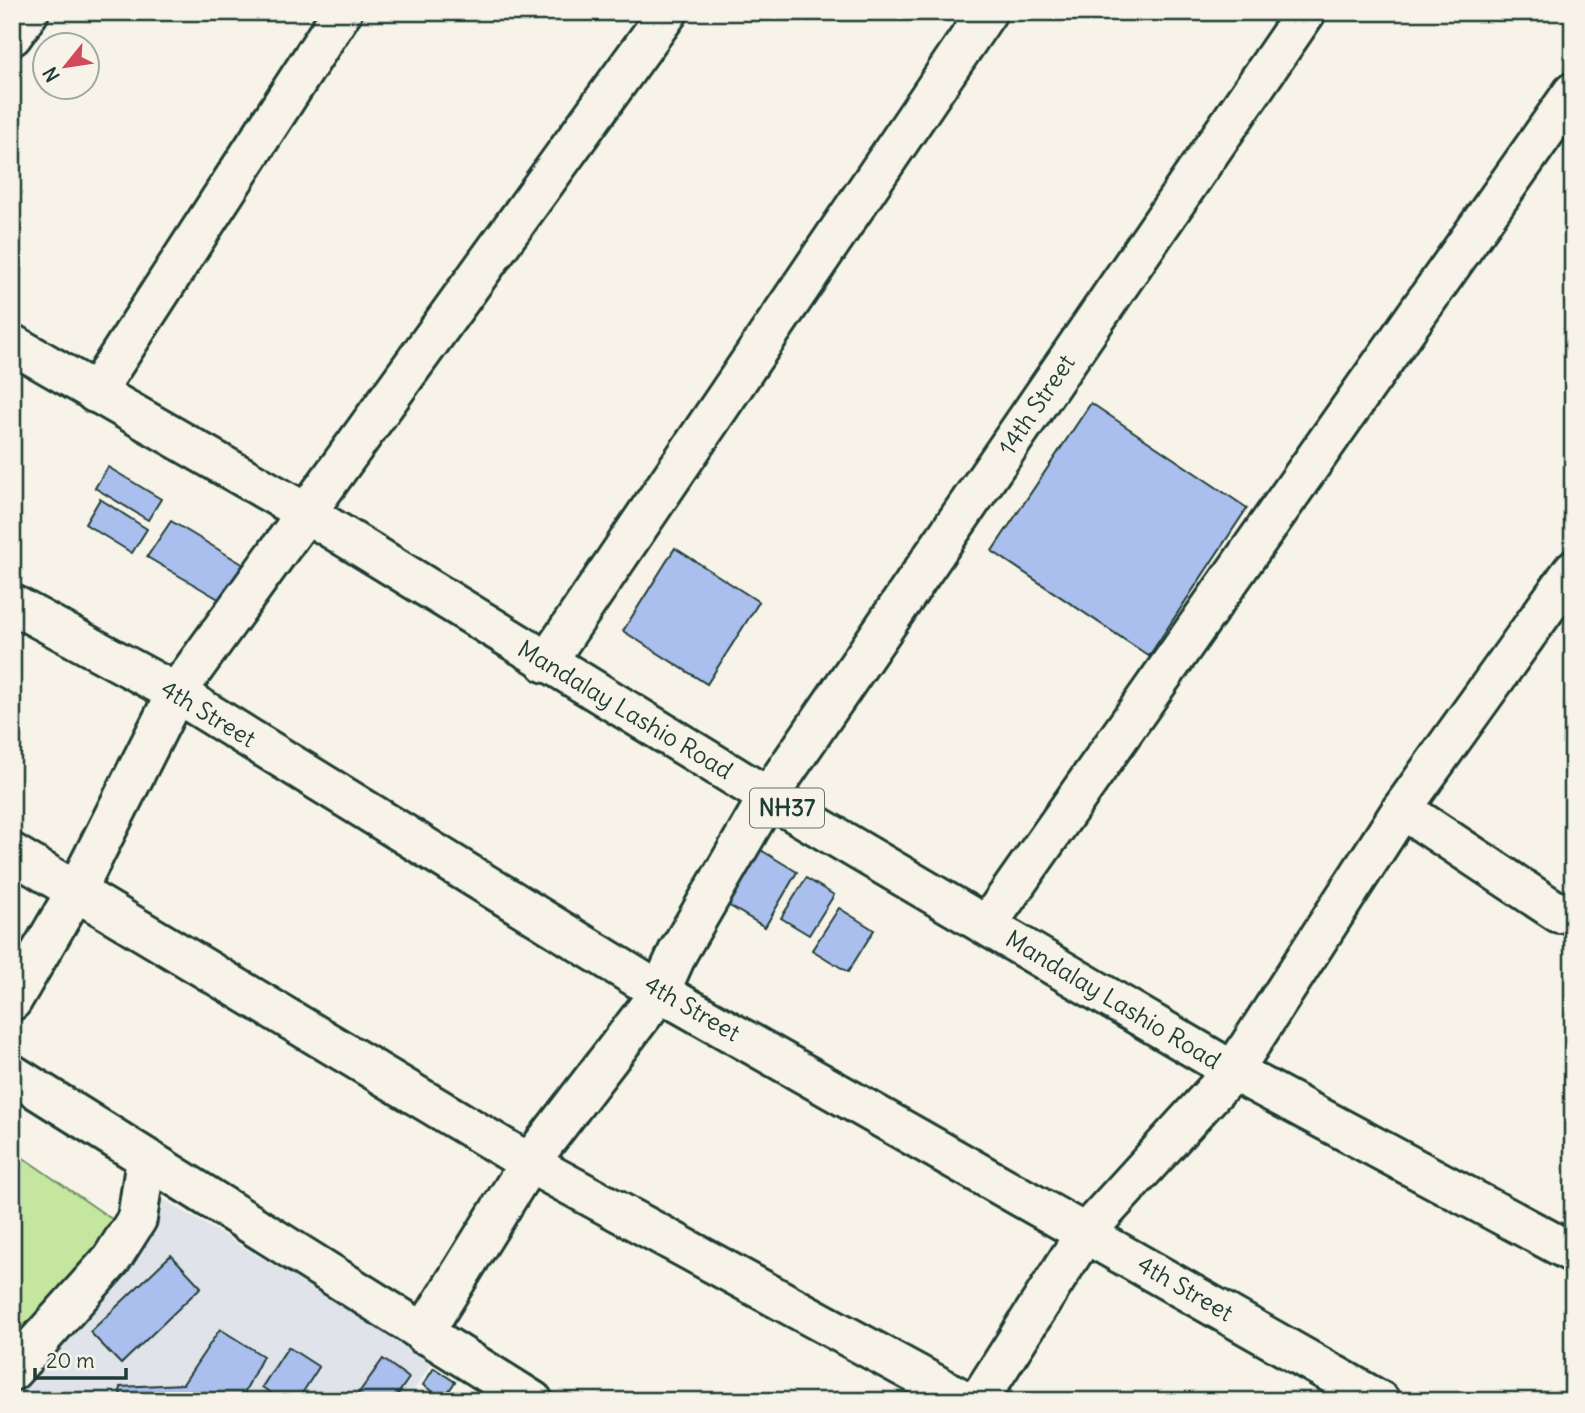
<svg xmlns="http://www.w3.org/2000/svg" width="1585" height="1413" viewBox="0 0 1585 1413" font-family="Delius,sans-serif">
<rect width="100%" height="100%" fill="#f7f3e8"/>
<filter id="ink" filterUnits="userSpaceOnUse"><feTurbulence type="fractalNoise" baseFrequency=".0143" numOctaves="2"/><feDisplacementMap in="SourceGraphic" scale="14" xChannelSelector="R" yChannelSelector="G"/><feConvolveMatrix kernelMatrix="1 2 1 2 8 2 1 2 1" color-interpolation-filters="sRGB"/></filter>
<g filter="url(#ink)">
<!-- built -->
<polygon fill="#e0e3ea" points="158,1196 433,1361 407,1401 12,1401 12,1379"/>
<!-- green -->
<polygon fill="#c5e69e" stroke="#729269" stroke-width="2" points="12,1150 129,1231 12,1379"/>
<!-- building -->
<g fill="#abbfee" stroke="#1f3d34" stroke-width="2">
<polygon points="1091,403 1247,508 1149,656 992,551"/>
<polygon points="108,467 161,499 148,520 95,488"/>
<polygon points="100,499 147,529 132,553 85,524"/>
<polygon points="171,521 244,565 222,601 147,557"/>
<polygon points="675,548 759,602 707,684 623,631"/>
<polygon points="756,847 797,872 765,927 723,902"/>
<polygon points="806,878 834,895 809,935 781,918"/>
<polygon points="839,908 874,930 848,972 812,950"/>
<polygon points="171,1255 201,1287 121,1364 90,1332"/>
<polygon points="220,1329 263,1356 240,1401 121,1401 120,1387 183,1384"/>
<polygon points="288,1347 319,1367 297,1401 283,1401 262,1387"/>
<polygon points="383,1359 409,1378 393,1401 353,1401"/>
<polygon points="434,1368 455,1382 443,1399 423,1385"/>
</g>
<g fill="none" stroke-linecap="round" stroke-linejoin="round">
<!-- minor casing -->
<g stroke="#1f3d34" stroke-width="44">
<g id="minor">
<polyline points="12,36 29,12"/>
<polyline points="95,393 342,12"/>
<polyline points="12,604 176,693 660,992 1380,1401"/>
<polyline points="546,663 987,12"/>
<polyline points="1402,809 1559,913"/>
<polyline points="12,853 529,1163 966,1401"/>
<polyline points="987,925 1573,92"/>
<polyline points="12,1001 76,891 176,693 668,12"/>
<polyline points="12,1074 533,1401"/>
<polyline points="423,1334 529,1163 660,992 678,952 768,797 1306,12"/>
<polyline points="12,1371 111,1260 137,1219 146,1159"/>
<polyline points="978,1401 1086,1232 1233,1071 1402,809 1573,570"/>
</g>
</g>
<!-- highway casing -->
<g stroke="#1f3d34" stroke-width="44">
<polyline id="highway" points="12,344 306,513 768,797 1233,1071 1573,1253"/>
</g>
<!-- minor -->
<use href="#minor" stroke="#f7f3e8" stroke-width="38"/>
<!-- highway -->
<use href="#highway" stroke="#f7f3e8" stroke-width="38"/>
</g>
</g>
<g text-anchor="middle" stroke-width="6" stroke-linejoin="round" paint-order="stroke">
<!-- shield labels -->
<rect fill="#f7f3e8" stroke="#60746a" stroke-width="2" x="750" y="788.5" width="74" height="39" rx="5"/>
<g font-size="23" font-weight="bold" fill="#1f3d34">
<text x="787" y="816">NH37</text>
</g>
<!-- street labels -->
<g font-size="24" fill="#1f3d34" stroke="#f7f3e8">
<text transform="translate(1037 405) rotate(-56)" y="8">14th Street</text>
<text transform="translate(625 710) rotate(31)" y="8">Mandalay Lashio Road</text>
<text transform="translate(208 714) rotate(31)" y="8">4th Street</text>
<text transform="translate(1113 1000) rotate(31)" y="8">Mandalay Lashio Road</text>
<text transform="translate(692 1009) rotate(30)" y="8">4th Street</text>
<text transform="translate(1185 1289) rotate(30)" y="8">4th Street</text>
</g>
</g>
<!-- margin -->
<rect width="1585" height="1413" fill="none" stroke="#f7f3e8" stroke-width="42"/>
<rect x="21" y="21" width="1543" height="1371" fill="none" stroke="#1f3d34" stroke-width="2.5" filter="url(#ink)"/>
<!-- north arrow -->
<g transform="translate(66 66) rotate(240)"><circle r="33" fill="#f7f3e8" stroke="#a1aaa0" stroke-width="2"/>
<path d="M0-5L12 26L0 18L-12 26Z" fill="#d1495b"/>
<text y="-10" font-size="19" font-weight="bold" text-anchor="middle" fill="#1f3d34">N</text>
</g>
<!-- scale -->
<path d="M35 1368v10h91v-10" fill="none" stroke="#1f3d34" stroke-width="3.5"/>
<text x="46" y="1368" font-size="21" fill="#1f3d34" stroke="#f7f3e8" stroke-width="5" paint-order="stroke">20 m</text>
</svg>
